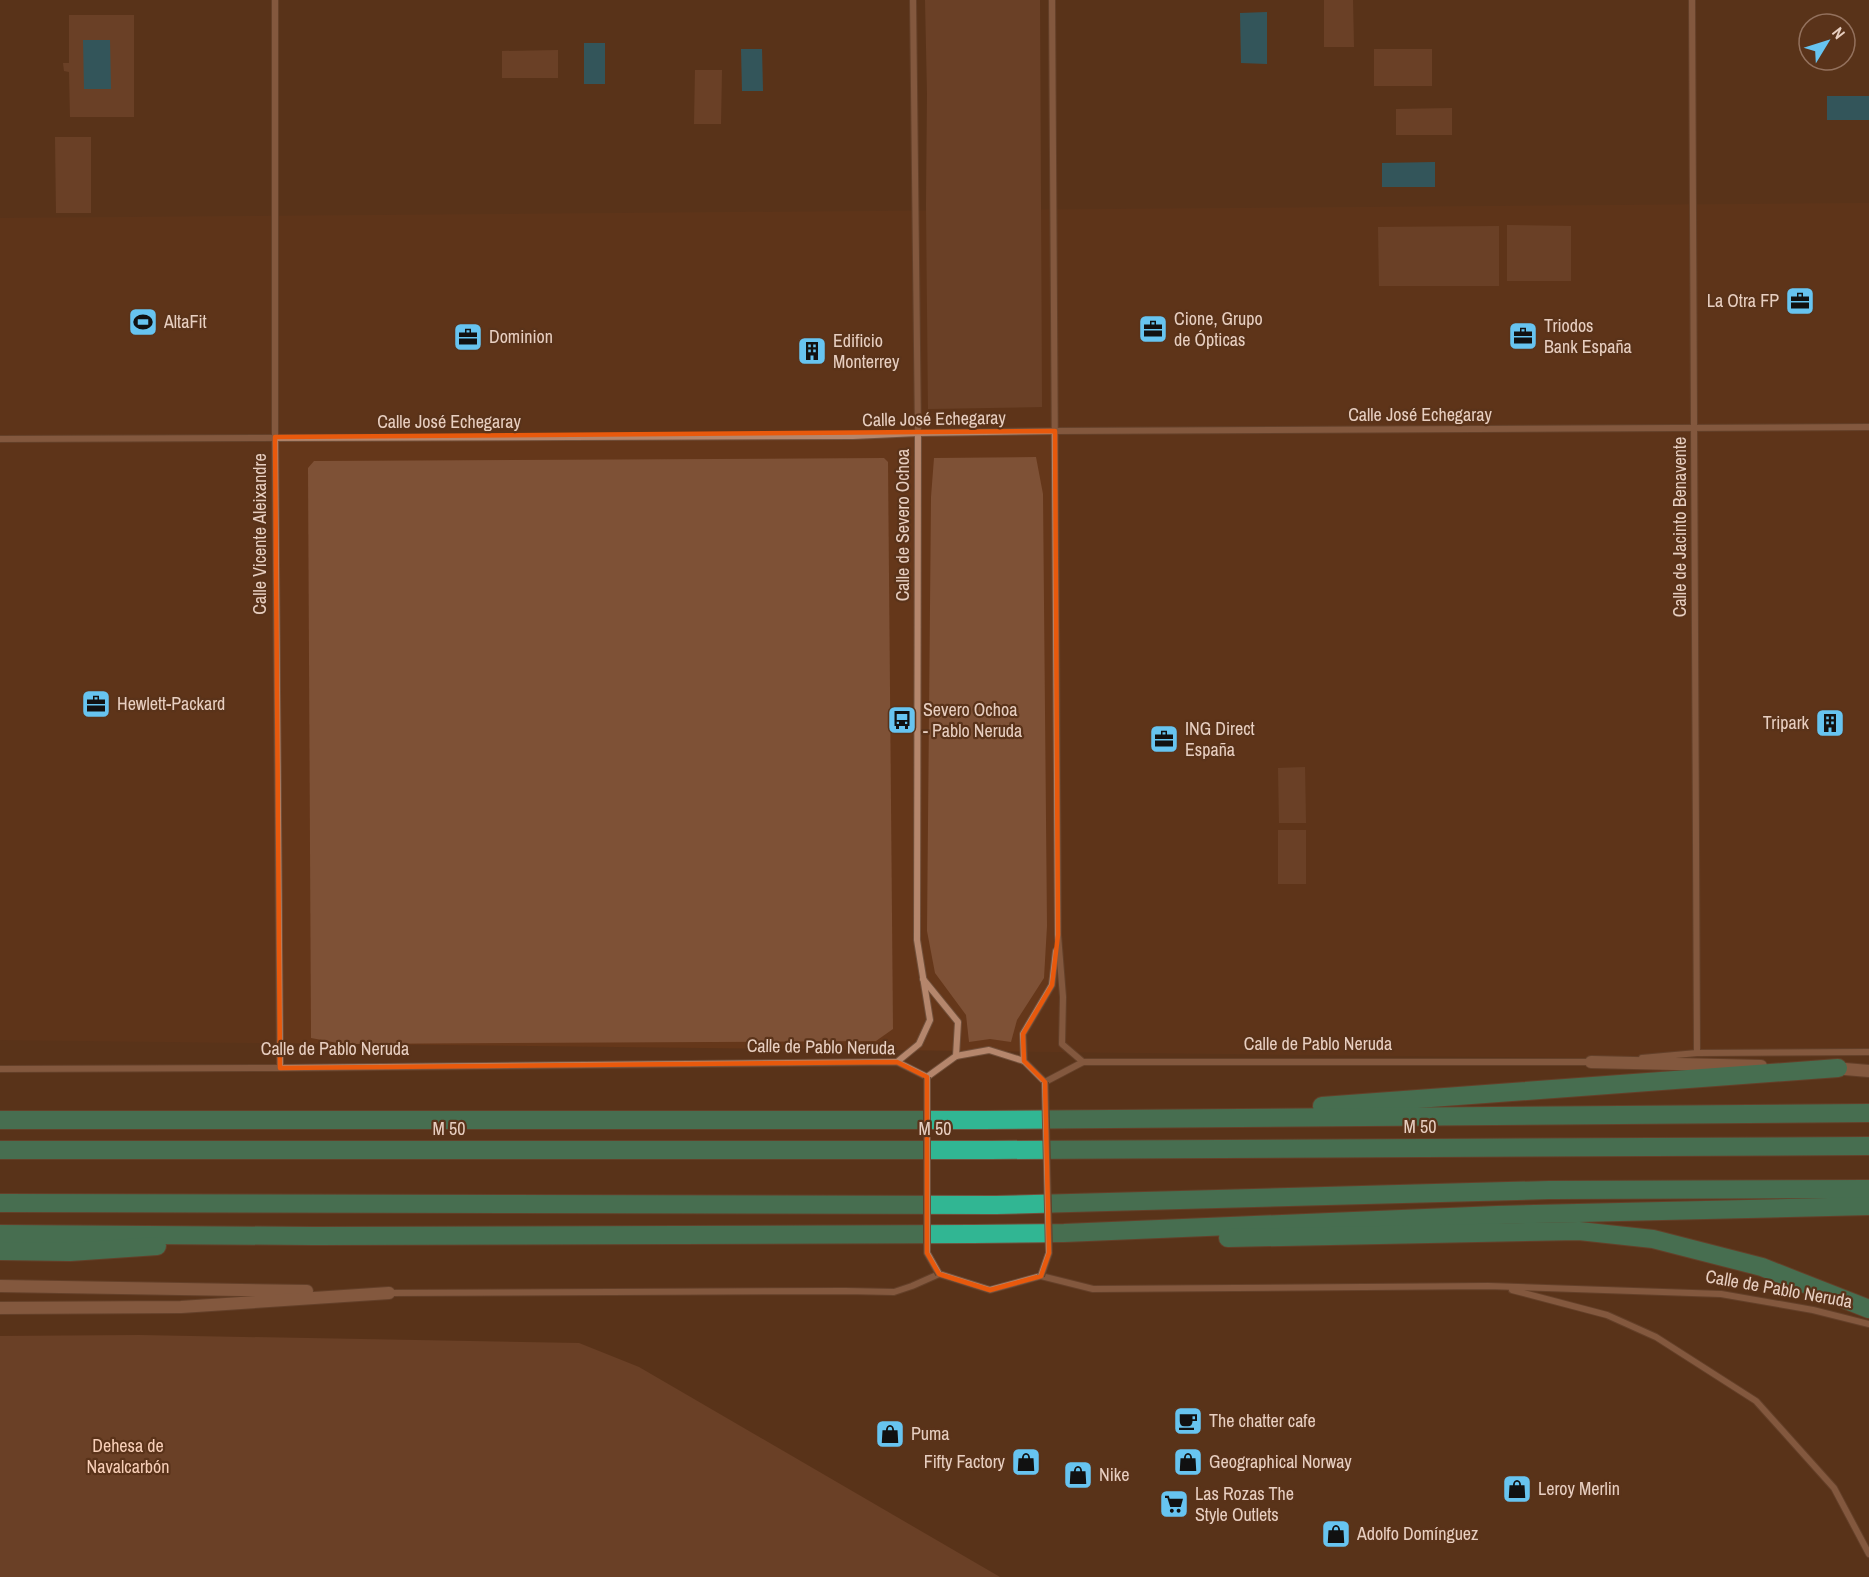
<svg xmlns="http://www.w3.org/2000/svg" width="1869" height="1577" viewBox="0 0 1869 1577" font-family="'Archivo Narrow',sans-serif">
<rect width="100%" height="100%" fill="#5a331a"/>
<!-- built -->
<polygon fill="#65371a" points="1869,203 1869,1050 1590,1058 0,1040 0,218"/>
<!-- green -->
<g fill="#7e5136">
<polygon points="925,0 1040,0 1042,407 928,409 926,205 927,94"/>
<polygon points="1324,0 1353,0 1354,47 1324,47"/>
<polygon points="69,15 134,15 134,117 70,117 69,72 64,71 63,63 69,63"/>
<rect x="1374" y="49" width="58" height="37"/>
<polygon points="558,50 558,78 502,78 502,51"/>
<polygon points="695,70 722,70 721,124 694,124"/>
<polygon points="1452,108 1452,135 1396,135 1396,109"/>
<polygon points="55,137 91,137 91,213 56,213"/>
<polygon points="1507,225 1571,226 1571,281 1507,281"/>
<polygon points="1499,226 1499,286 1379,286 1378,227"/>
<polygon points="1036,457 1043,494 1047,926 1044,978 1017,1020 1011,1042 990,1039 969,1042 966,1015 935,973 927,931 931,497 934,458"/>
<polygon points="884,458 888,462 893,1029 876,1041 343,1044 311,1038 308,468 314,461"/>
<polygon points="1305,767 1306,823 1279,823 1278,768"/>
<rect x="1278" y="830" width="28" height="54"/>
<polygon points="139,1335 579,1343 639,1367 1000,1577 0,1577 0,1336"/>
</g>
<!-- water -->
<g fill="#067fa9">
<polygon points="1267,12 1267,64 1241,63 1240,13"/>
<polygon points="83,40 110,40 111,89 84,89"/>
<rect x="584" y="43" width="21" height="41"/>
<polygon points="741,49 762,49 763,91 742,91"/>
<rect x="1827" y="96" width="42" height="24"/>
<polygon points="1435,162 1435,187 1382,187 1382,163"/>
</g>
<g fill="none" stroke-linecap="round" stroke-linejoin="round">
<!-- street casing -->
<g stroke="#71503b" stroke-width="8">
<g id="street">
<polyline points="275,0 275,437 280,1068"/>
<polyline points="1052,0 1058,935 1063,997 1062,1044 1083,1062"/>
<polyline points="1692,0 1697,1053"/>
<polyline points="0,439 853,436 918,433 1055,431 1869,427"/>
<polyline points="923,979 958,1022 956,1056"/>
<polyline points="1642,1058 1697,1053 1869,1052"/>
<polyline points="1024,1061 1023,1034 1052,985 1056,951"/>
<polyline points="897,1062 919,1044 930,1020 917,940 918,433 913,0"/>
<polyline points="0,1069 280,1068 897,1062 927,1077 956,1056 989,1050 1024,1061 1045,1082 1083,1062 1593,1062"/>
<polyline points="1512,1290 1607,1315 1656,1337 1756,1401 1834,1488 1869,1554"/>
<polyline points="389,1293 845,1291 894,1292 912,1286 939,1274 990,1290 1041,1276 1093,1289 1488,1286 1721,1294 1813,1310 1869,1324"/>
</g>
</g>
<!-- secondary casing -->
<g stroke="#71503b" stroke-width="14">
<g id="secondary">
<polyline points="1591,1062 1761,1066"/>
<polyline points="1833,1068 1869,1071"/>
<polyline points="0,1286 307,1291"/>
<polyline points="0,1308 181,1307 389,1293"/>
</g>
</g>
<!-- highway casing -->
<g stroke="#71503b" stroke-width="20">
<g id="highway">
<polyline points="1322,1106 1838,1068"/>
<polyline points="0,1120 983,1120 1869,1113"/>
<polyline points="0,1150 990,1150 1869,1146"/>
<polyline points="0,1203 996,1205 1549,1190 1869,1189"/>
<polyline points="0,1234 314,1236 973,1234 1064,1233 1497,1215 1869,1206"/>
<polyline points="1228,1238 1579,1231 1653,1239 1762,1267 1869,1309"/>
<polyline points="0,1251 70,1252 157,1246"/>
</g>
</g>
<!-- street -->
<use href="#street" stroke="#b5866c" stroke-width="6"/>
<!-- secondary -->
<use href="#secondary" stroke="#b5866c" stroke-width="12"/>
<!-- highway -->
<use href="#highway" stroke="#31b693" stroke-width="18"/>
<!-- street-bridge casing -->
<g stroke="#71503b" stroke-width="8" stroke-linecap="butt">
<g id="street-bridge">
<polyline points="927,1077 927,1253 939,1274"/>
<polyline points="1041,1276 1049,1253 1045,1082"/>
</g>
</g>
<!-- street-bridge -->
<use href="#street-bridge" stroke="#b5866c" stroke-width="6"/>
</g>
<!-- marked area -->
<path d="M0 0H1869V1577H0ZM 1055,431 L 1058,935 L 1052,985 L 1023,1034 L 1024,1061 L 1045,1082 L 1049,1253 L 1041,1276 L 990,1290 L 939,1274 L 927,1253 L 927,1077 L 897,1062 L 280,1068 L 275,437 Z" fill="#5a331a" fill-opacity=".55" fill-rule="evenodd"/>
<path fill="none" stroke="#e8590c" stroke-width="4.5" stroke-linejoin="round" d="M 1055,431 L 1058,935 L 1052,985 L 1023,1034 L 1024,1061 L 1045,1082 L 1049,1253 L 1041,1276 L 990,1290 L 939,1274 L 927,1253 L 927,1077 L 897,1062 L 280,1068 L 275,437 Z"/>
<!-- icons -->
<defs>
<g id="office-square" transform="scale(1.5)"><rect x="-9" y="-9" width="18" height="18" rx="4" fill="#67c4f0" stroke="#5a331a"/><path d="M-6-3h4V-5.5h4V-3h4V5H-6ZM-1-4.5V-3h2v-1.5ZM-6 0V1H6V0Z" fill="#111"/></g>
<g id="stadium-square" transform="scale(1.5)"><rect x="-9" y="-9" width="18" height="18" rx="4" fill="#67c4f0" stroke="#5a331a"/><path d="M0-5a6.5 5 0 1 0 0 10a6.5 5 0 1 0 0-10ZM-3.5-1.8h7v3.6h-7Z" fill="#111"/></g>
<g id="building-square" transform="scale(1.5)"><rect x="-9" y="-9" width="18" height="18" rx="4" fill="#67c4f0" stroke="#5a331a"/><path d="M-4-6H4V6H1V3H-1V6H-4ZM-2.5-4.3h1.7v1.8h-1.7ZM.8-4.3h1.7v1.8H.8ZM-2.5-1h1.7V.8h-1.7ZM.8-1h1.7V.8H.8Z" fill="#111"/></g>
<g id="bus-square" transform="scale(1.5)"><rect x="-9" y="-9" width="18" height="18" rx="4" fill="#67c4f0" stroke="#5a331a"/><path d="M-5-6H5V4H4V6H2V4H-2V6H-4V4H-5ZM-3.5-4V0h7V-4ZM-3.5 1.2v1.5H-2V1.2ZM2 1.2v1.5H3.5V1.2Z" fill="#111"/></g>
<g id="cafe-square" transform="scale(1.5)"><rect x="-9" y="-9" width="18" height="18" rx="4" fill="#67c4f0" stroke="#5a331a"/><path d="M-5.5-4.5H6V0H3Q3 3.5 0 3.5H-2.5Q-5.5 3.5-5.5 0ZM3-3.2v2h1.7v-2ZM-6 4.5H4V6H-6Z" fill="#111"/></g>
<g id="shop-square" transform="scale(1.5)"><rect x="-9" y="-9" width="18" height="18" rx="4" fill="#67c4f0" stroke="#5a331a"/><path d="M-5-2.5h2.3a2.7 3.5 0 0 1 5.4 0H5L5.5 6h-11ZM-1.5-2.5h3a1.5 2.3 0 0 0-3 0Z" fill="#111"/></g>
<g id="supermarket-square" transform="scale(1.5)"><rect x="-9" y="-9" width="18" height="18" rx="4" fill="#67c4f0" stroke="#5a331a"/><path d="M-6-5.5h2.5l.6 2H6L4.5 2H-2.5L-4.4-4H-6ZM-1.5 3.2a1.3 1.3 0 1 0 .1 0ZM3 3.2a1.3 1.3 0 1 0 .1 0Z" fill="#111"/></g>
</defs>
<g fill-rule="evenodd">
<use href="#office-square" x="1800" y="301"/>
<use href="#stadium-square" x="143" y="322"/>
<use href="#office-square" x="1153" y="329"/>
<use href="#office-square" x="1523" y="336"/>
<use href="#office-square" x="468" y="337"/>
<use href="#building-square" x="812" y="351"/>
<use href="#office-square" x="96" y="704"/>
<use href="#bus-square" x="902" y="720"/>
<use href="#building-square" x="1830" y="723"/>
<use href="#office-square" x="1164" y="739"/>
<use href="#cafe-square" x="1188" y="1421"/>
<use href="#shop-square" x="890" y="1434"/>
<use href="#shop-square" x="1026" y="1462"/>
<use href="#shop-square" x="1188" y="1462"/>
<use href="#shop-square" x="1078" y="1475"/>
<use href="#shop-square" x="1517" y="1489"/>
<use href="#supermarket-square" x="1174" y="1504"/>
<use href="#shop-square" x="1336" y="1534"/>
</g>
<g text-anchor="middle" stroke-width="4.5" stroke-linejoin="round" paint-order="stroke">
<!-- poi labels -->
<g font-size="18" fill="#e8cfc1" stroke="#5a331a" text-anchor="start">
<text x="1779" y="307" text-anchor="end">La Otra FP</text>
<text x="1174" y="325">Cione, Grupo<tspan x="1174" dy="21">de Ópticas</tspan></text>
<text x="164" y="328">AltaFit</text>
<text x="1544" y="332">Triodos<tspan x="1544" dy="21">Bank España</tspan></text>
<text x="489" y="343">Dominion</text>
<text x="833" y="347">Edificio<tspan x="833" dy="21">Monterrey</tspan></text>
<text x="117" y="710">Hewlett-Packard</text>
<text x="923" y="716">Severo Ochoa<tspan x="923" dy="21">- Pablo Neruda</tspan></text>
<text x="1809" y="729" text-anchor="end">Tripark</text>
<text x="1185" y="735">ING Direct<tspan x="1185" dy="21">España</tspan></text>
<text x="1209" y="1427">The chatter cafe</text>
<text x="911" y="1440">Puma</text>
<text x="1005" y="1468" text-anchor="end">Fifty Factory</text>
<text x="1209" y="1468">Geographical Norway</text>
<text x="1099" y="1481">Nike</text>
<text x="1538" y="1495">Leroy Merlin</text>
<text x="1195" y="1500">Las Rozas The<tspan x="1195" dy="21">Style Outlets</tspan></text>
<text x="1357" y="1540">Adolfo Domínguez</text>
</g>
<!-- street labels -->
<g font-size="18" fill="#e8cfc1" stroke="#5a331a">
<text x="1420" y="421">Calle José Echegaray</text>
<text transform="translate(934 419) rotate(-1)" y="6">Calle José Echegaray</text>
<text x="449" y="428">Calle José Echegaray</text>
<text transform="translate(903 525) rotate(-90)" y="6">Calle de Severo Ochoa</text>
<text transform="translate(1680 527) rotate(-90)" y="6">Calle de Jacinto Benavente</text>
<text transform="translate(260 534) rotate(-90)" y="6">Calle Vicente Aleixandre</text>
<text x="1318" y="1050">Calle de Pablo Neruda</text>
<text transform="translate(821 1047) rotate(1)" y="6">Calle de Pablo Neruda</text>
<text x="335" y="1055">Calle de Pablo Neruda</text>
<text x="1420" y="1133">M 50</text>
<text x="449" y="1135">M 50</text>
<text x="935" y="1135">M 50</text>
<text transform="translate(1779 1289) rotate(10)" y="6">Calle de Pablo Neruda</text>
</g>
<!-- park labels -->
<g font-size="18" fill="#f8cfb8" stroke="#5a331a">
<text x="128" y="1452">Dehesa de<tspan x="128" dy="21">Navalcarbón</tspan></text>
</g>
</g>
<!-- north arrow -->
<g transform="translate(1827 42) rotate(52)"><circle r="28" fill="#5a331a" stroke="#93715d" stroke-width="1.5"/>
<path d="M0-4.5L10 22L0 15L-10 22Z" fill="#67c4f0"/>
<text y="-9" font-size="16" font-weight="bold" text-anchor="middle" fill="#e8cfc1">N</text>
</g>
</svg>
